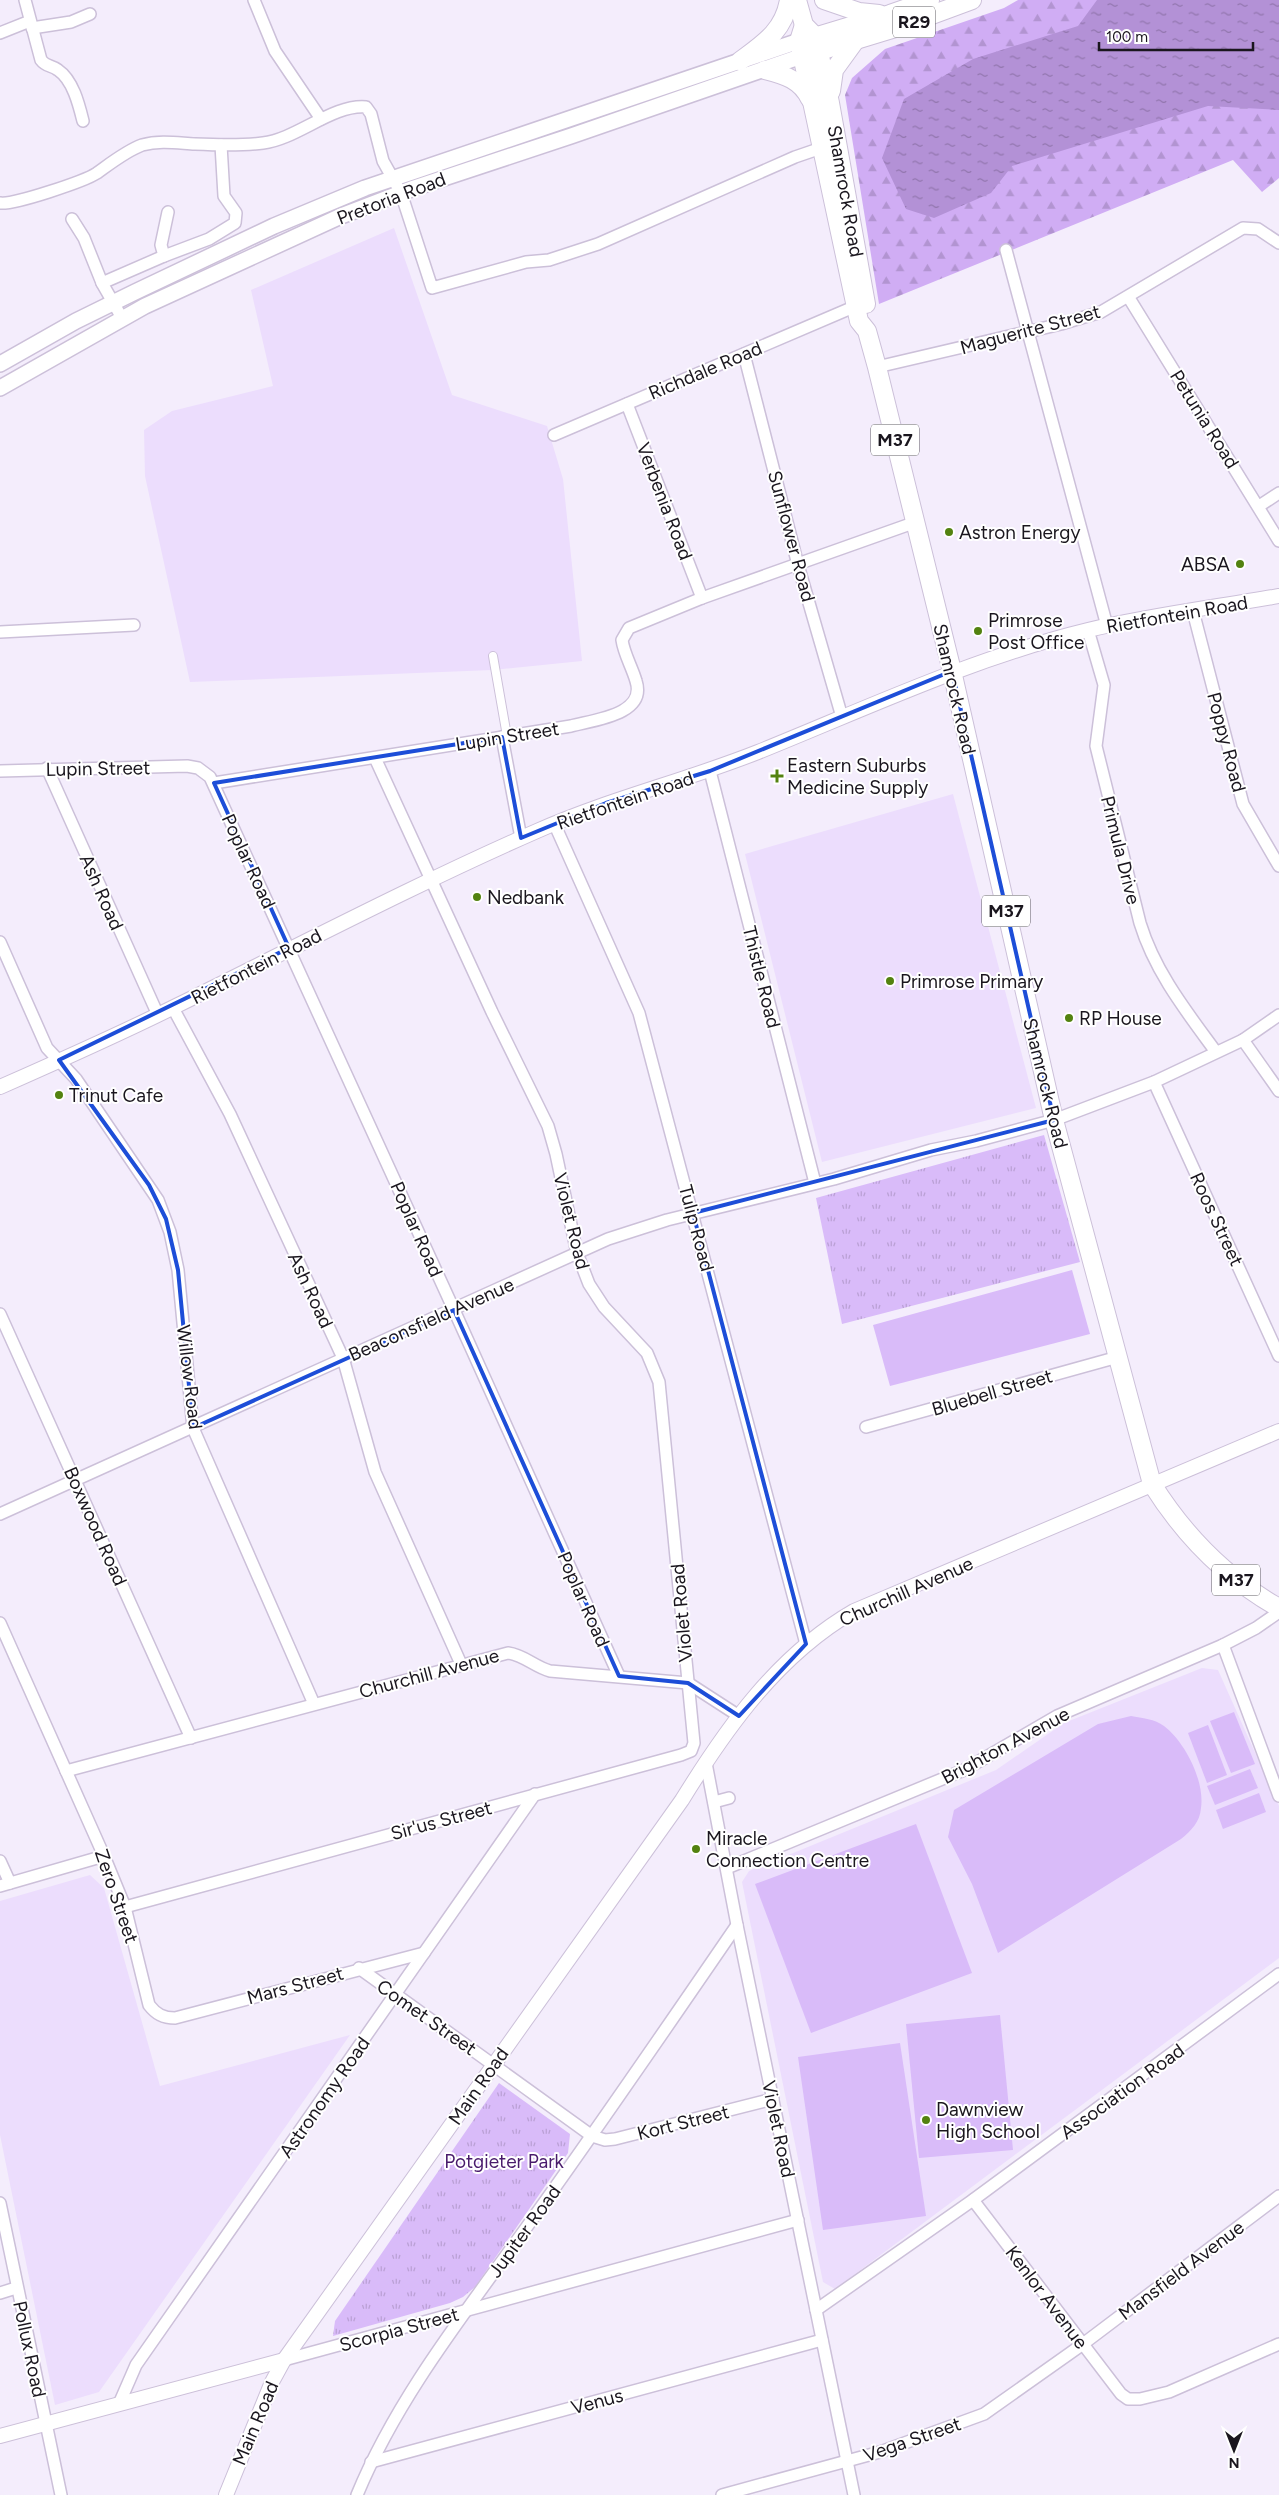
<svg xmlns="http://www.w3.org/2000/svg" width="1279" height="2495" viewBox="0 0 1279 2495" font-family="Figtree,sans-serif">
<defs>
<pattern id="forest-firs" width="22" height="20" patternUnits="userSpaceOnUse" patternTransform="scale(1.25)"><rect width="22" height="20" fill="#d0adf4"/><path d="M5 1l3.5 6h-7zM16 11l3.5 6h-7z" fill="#b294d1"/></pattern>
<pattern id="park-tufts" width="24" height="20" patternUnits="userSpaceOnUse" patternTransform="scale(1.25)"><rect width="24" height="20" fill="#d9bbf9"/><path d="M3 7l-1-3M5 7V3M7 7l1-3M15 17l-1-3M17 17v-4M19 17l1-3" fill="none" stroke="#baa0d5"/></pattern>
<pattern id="water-ripples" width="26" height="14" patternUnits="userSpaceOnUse" patternTransform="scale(1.25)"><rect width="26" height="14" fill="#b391d6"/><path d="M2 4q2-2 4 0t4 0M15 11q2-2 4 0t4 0" fill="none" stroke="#9175ad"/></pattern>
</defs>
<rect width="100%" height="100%" fill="#f4edfc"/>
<!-- built -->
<g fill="#ecddfd">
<polygon points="394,228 452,395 547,426 563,479 582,661 492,670 190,682 145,476 144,430 172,411 273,386 251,290"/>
<polygon points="953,794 1036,1108 822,1162 745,854"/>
<polygon points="1202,1668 1218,1670 1279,1806 1279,1958 835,2289 823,2282 742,1882 749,1871 996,1770 1064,1723"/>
<polygon points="90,1875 104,1888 160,2086 350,2035 99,2392 55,2405 0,2135 0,1901"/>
</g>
<!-- grass -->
<g fill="#d9bbf9">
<polygon points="1072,1270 1090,1334 890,1386 873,1325"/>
<polygon points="1234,1712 1255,1764 1231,1773 1210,1721"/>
<path d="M 1131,1716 C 1142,1718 1155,1719 1164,1726 C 1185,1742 1205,1781 1201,1808 C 1200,1822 1191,1831 1181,1839 L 998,1953 L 972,1884 L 948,1837 L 954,1810 L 1098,1724 Z"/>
<polygon points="1208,1725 1227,1775 1207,1783 1188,1733"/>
<polygon points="1250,1769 1258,1788 1215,1805 1207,1786"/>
<polygon points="1259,1793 1266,1812 1223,1829 1216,1810"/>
<polygon points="916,1824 972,1973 811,2033 755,1884"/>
<polygon points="1000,2015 1013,2150 919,2158 906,2024"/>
<polygon points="900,2043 926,2216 823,2230 798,2057"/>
</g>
<!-- forest -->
<polygon fill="url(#forest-firs)" points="1018,0 1279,0 1279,178 1262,192 1233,160 879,304 845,95 852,78 885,49 1004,8"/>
<!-- park -->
<g fill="url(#park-tufts)">
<polygon points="1044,1135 1080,1262 842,1324 816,1198"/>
<polygon points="499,2083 570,2134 568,2153 475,2287 463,2297 450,2303 333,2336 335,2321"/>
</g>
<!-- water -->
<polygon fill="url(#water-ripples)" points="1097,0 1279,0 1279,110 1208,106 1012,166 991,193 934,218 906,209 882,158 904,99 973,59 1078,26"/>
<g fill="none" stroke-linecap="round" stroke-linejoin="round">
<!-- pedestrian casing -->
<g stroke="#ccc0d9" stroke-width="10">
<polyline id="pedestrian" points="493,656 507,736"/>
</g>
<!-- minor casing -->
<g stroke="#ccc0d9" stroke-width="14">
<g id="minor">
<path d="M 25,0 L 41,60 C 46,67 52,65 58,70 C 73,80 79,105 83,121"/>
<polyline points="254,0 275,51 321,119"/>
<polyline points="32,28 71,22 90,14"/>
<polyline points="0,33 30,21"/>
<path d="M 0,203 C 14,205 85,181 97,173 C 111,163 126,151 142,145 C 160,140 177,143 195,144 C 217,145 241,146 263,143 C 297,139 333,104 366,107 L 371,114 L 383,161 L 401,193 L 432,288 L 526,262 L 549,260 L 598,244 L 795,157 L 827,146"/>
<polyline points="72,219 84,238 102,283 122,318"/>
<polyline points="1006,250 1107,626"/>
<polyline points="164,256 209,239 235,223 236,213 224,196 221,145"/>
<polyline points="102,283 164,256 161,245 168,212"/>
<polyline points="1129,298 1279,541"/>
<polyline points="744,354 798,565 842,717"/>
<polyline points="877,367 1061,324 1101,312 1243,228 1258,229 1279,243"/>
<polyline points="627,404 702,598"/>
<polyline points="554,435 856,306"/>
<polyline points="1259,506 1279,493"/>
<polyline points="1193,611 1243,804 1279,866"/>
<path d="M 1088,630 L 1104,685 L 1096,746 L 1140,923 C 1155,972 1186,1011 1216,1052"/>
<polyline points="0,632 134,625"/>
<polyline points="502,737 521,838"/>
<polyline points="47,768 158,1015"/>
<polyline points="0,771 187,766 198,768 210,777 454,1310 619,1676"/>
<polyline points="710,771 815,1183"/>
<path d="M 214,783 L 571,726 C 593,720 647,715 636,681 C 632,667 624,654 622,640 L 629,628 L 702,598 L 916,522"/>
<polyline points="554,823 639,1013 806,1644"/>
<polyline points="0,942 47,1048 76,1079 158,1200 170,1232 178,1270 193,1428 314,1704"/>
<polyline points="173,1008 230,1114 343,1358 375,1472 461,1664"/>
<polyline points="1243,1040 1279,1091"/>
<polyline points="1154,1082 1279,1356"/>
<polyline points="0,1314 191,1738"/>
<polyline points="866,1427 1118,1357"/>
<polyline points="0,1514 608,1239 667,1220 834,1179 931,1150 976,1141 1054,1120 1154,1082 1243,1040 1279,1015"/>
<path d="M 0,1623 L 104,1856 L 125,1907 L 149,2005 C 156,2014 163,2018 175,2018 L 424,1953"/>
<polyline points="1223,1645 1279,1796"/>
<polyline points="706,1763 737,1925 854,2495"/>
<path d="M 66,1771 L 508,1653 C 524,1655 535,1667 550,1671 L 688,1683 L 739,1716"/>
<polyline points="714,1802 729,1798"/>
<polyline points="0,1861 10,1883"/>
<polyline points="727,1868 964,1770 1057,1716 1223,1645 1256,1628 1279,1612"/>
<polyline points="0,1886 104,1856"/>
<polyline points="125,1907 681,1755 691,1751 694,1743 659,1382 647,1353 604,1307 589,1284 577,1253 556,1154 548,1126 492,1012 375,758"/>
<polyline points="359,1968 592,2136 605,2140 615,2139 773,2099"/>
<polyline points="973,2200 1121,2394 1128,2399 1140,2399 1169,2392 1279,2344"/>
<polyline points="0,2203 61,2495"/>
<polyline points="0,2293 16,2288"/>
<polyline points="816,2310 973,2200 1279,1974"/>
<polyline points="284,2360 798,2220"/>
<polyline points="119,2404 136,2365 535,1794"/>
<polyline points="371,2462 822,2340"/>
<path d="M 357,2495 C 397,2398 465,2313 526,2228 C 598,2128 667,2027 737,1925"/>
<polyline points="722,2495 880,2452 984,2414 1083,2344 1279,2196"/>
</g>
</g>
<!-- tertiary casing -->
<g stroke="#ccc0d9" stroke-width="16">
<g id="tertiary">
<path d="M 0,1087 C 59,1061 118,1035 176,1006 C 296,947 414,885 537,831 C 609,799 685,781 758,752 C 867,708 973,658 1088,630 C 1151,615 1216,607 1279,596"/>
<polyline points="0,2436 284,2360"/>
<path d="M 226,2495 L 272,2382 L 284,2360 L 682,1800 C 727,1727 778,1655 854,1611 L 1279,1431"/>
</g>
</g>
<!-- secondary casing -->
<g stroke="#ccc0d9" stroke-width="18">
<g id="secondary">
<polyline points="0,364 76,321 135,292 274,226 365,188 799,41"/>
<polyline points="0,388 145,306 341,216 414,188 571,136 802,56"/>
</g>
</g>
<!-- primary casing -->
<g stroke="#ccc0d9" stroke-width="20">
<g id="primary">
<polyline points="797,0 804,25 815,36 819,52 830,103 866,304"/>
<polyline points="824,0 859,12 879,14"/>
<path d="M 804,25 L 799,41 L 859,321 L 867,331 L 877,367 L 952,671 L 1054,1120 L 1152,1484 C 1184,1535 1226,1578 1279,1608"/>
<polyline points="804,40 890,14 930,0"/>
<polyline points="807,55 899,27 972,0"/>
<path d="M 740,61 C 763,44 784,31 789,0"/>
<path d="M 765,70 C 785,75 801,80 810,99"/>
<polyline points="831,91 834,70 855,41"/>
</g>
</g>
<!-- pedestrian -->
<use href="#pedestrian" stroke="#fff" stroke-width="8"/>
<!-- minor -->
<use href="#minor" stroke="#fff" stroke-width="11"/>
<!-- tertiary -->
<use href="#tertiary" stroke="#fff" stroke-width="14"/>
<!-- secondary -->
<use href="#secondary" stroke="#fff" stroke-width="15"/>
<!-- primary -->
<use href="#primary" stroke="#fff" stroke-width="18"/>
</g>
<!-- marked area -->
<path fill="none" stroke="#1d4ed8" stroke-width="4" stroke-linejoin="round" d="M 952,671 L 1054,1120 L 693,1213 L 806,1644 L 739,1716 L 688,1683 L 619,1676 L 454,1310 L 193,1428 L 178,1270 L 166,1219 L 149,1185 L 59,1060 L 289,948 L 214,783 L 502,737 L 521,838 L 606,803 L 710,771 Z"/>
<!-- markers -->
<g fill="#538210" stroke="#fff" stroke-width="2">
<circle cx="949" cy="532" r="5"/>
<circle cx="1240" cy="564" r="5"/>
<circle cx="978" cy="631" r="5"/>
<path d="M774.5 768.5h5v5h5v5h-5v5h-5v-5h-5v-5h5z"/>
<circle cx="477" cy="897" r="5"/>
<circle cx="890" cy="981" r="5"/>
<circle cx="1069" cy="1018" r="5"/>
<circle cx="59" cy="1095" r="5"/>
<circle cx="696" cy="1849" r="5"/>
<circle cx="926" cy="2120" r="5"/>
</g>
<g text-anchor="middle" stroke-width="4" stroke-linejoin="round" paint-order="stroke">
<!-- shield labels -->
<g fill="#fff" stroke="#5f5c62" stroke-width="1">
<rect x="893" y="6.5" width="42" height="31" rx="4"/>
<rect x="871" y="424.5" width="48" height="31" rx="4"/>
<rect x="982" y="895.5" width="48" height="31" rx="4"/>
<rect x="1212" y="1564.5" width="48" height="31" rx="4"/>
</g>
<g font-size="18" font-weight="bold" fill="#1a161e">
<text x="914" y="28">R29</text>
<text x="895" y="446">M37</text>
<text x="1006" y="917">M37</text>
<text x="1236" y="1586">M37</text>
</g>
<!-- street labels -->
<g font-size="19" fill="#1a161e" stroke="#fff">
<text transform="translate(846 191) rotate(80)" y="7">Shamrock Road</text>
<text transform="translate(391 198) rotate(-21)" y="7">Pretoria Road</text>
<text transform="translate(1030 329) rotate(-15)" y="7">Maguerite Street</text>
<text transform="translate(705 370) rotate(-23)" y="7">Richdale Road</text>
<text transform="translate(1205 419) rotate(58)" y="7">Petunia Road</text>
<text transform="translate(665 501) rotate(69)" y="7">Verbenia Road</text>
<text transform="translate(792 536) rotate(75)" y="7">Sunflower Road</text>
<text transform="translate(1177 614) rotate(-10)" y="7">Rietfontein Road</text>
<text transform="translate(955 689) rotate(77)" y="7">Shamrock Road</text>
<text transform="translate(507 736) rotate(-9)" y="7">Lupin Street</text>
<text transform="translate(1227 742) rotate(75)" y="7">Poppy Road</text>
<text transform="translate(98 768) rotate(-1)" y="7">Lupin Street</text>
<text transform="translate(625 800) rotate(-19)" y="7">Rietfontein Road</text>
<text transform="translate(1121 850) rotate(76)" y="7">Primula Drive</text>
<text transform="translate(249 861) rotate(65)" y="7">Poplar Road</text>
<text transform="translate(102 892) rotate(66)" y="7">Ash Road</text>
<text transform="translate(256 966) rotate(-27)" y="7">Rietfontein Road</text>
<text transform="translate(762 977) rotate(76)" y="7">Thistle Road</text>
<text transform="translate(1046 1083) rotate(76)" y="7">Shamrock Road</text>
<text transform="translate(1217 1219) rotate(65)" y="7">Roos Street</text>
<text transform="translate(572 1221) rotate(76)" y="7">Violet Road</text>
<text transform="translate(697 1228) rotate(75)" y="7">Tulip Road</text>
<text transform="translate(417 1229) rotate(66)" y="7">Poplar Road</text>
<text transform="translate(311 1290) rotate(65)" y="7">Ash Road</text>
<text transform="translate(431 1319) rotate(-24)" y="7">Beaconsfield Avenue</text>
<text transform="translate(190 1377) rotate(83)" y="7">Willow Road</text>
<text transform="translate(992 1392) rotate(-16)" y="7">Bluebell Street</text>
<text transform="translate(96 1526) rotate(66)" y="7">Boxwood Road</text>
<text transform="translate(906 1591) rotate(-24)" y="7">Churchill Avenue</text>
<text transform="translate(584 1599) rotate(66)" y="7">Poplar Road</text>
<text transform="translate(681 1613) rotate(-95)" y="7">Violet Road</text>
<text transform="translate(429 1673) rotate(-15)" y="7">Churchill Avenue</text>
<text transform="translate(1005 1745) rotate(-28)" y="7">Brighton Avenue</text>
<text transform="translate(441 1820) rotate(-15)" y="7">Sir'us Street</text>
<text transform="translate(117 1896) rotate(71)" y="7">Zero Street</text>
<text transform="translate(295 1985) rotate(-15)" y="7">Mars Street</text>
<text transform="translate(427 2017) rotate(35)" y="7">Comet Street</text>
<text transform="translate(478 2086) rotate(-55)" y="7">Main Road</text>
<text transform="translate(1122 2091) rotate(-36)" y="7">Association Road</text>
<text transform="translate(324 2097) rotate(-55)" y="7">Astronomy Road</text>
<text transform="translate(683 2122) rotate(-14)" y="7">Kort Street</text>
<text transform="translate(779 2129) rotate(78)" y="7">Violet Road</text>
<text transform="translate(524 2231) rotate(-54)" y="7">Jupiter Road</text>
<text transform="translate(1181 2270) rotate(-37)" y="7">Mansfield Avenue</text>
<text transform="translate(1047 2297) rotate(53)" y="7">Kenlor Avenue</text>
<text transform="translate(399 2329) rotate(-15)" y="7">Scorpia Street</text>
<text transform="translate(30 2349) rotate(78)" y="7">Pollux Road</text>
<text transform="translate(597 2401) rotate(-15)" y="7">Venus</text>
<text transform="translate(255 2423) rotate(-67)" y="7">Main Road</text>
<text transform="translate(912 2439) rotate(-19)" y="7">Vega Street</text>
</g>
<!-- poi labels -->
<g font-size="19" fill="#1a161e" stroke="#fff" text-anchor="start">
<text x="959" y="539">Astron Energy</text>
<text x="1230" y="571" text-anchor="end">ABSA</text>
<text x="988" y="627">Primrose<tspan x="988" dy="22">Post Office</tspan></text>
<text x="787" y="772">Eastern Suburbs<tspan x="787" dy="22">Medicine Supply</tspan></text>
<text x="487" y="904">Nedbank</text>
<text x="900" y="988">Primrose Primary</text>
<text x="1079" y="1025">RP House</text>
<text x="69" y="1102">Trinut Cafe</text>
<text x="706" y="1845">Miracle<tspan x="706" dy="22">Connection Centre</tspan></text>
<text x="936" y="2116">Dawnview<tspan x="936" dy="22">High School</tspan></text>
</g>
<!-- park labels -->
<g font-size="19" fill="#491b6c" stroke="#fff">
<text x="504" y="2168">Potgieter Park</text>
</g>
</g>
<!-- north arrow -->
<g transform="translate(1234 2450) rotate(180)" stroke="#ffffff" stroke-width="4" paint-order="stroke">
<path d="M0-4L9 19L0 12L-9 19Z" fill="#1a161e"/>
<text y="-8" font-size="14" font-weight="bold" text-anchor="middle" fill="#1a161e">N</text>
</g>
<!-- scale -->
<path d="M1099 42v8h154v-8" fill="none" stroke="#1a161e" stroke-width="2.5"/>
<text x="1106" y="42" font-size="15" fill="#1a161e" stroke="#ffffff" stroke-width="4" paint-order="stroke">100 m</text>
</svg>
